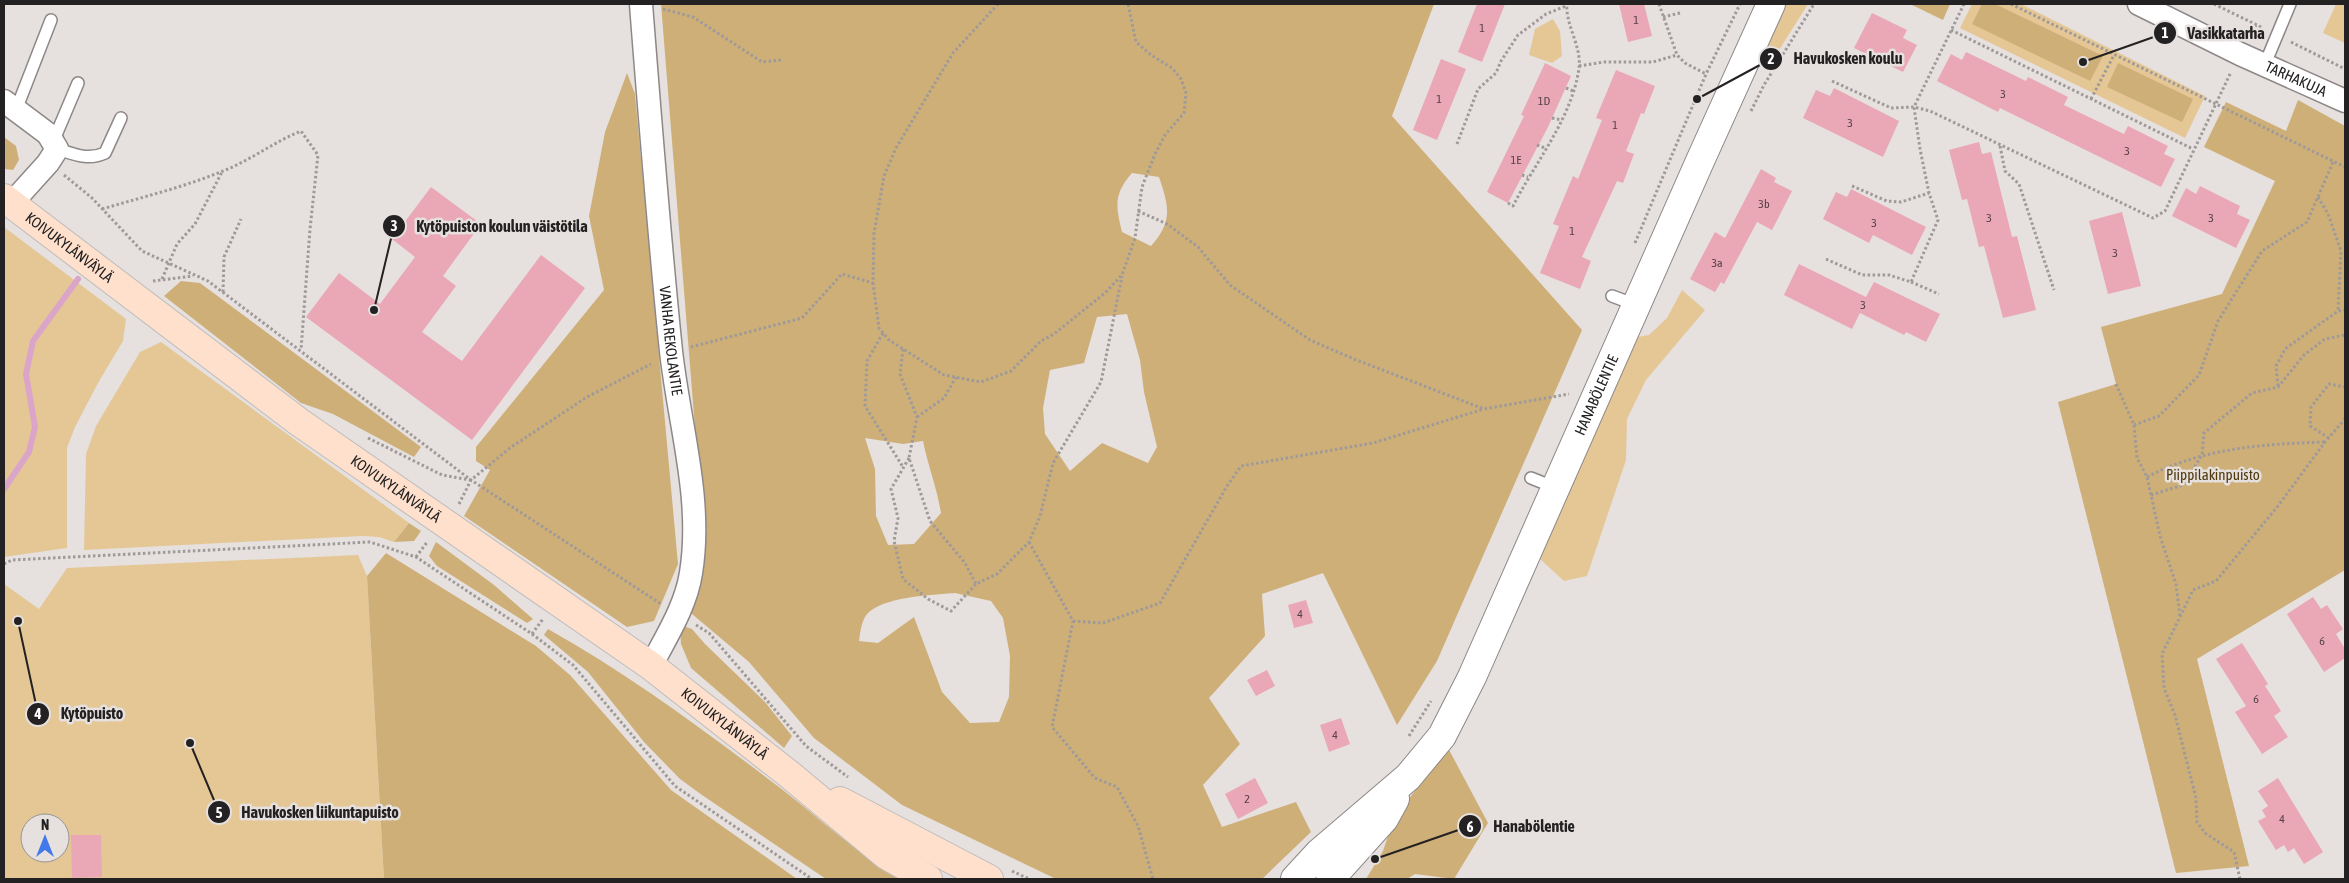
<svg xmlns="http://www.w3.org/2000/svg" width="2349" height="883" viewBox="0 0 2349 883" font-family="'Asap Condensed',sans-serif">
<rect width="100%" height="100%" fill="#e6e0df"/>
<!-- green -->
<g fill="#e5c796" fill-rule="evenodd">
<polygon points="1785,4 1808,4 1776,55 1763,52"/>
<polygon points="1972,4 2021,4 2205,96 2185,138 1960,28"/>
<polygon points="2336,4 2345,4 2345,43 2323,33"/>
<polygon points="1553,19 1560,31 1562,56 1552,63 1529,55 1535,29"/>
<polygon points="4,227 126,319 123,341 98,383 75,427 67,448 67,548 4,557"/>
<polygon points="1682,290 1705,310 1646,380 1627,419 1626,460 1587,576 1564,581 1539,558 1637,337 1649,335 1667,318"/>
<polygon points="161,342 409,523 394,542 379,537 362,536 84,550 86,454 96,426 140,352"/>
<path d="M 358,555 L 367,576 L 384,879 L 4,879 L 4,584 L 39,609 L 67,568 ZM 30,823 L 60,823 L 60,853 L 30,853 Z"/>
</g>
<!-- forest -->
<g fill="#cfaf78" fill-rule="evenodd">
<path d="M 661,4 L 1434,4 L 1392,116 L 1582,330 L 1437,661 L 1397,725 L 1323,573 L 1262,594 L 1265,636 L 1209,698 L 1240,744 L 1203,785 L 1222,827 L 1296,802 L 1311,832 L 1262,879 L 1056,879 L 902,805 L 814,738 L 749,662 L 692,614 L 691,609 L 704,540 ZM 1132,173 L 1159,177 C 1169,206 1173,222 1151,246 L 1122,232 C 1116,206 1113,195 1132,173 ZM 1127,314 L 1140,360 L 1144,392 L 1157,447 L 1148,463 L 1102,443 L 1070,471 L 1045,434 L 1043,408 L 1050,370 L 1084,363 L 1097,317 ZM 865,438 L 903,444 L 923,441 C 928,466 937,488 941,513 L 914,544 L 888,545 L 876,516 L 875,469 ZM 955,593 L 991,601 L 1003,618 L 1010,656 L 1009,697 L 999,722 L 970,723 L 942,692 L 914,617 L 878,643 L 859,641 C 860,634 861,625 864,619 C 875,596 934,595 955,593 Z"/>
<polygon points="1910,4 1950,4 1943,20"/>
<polygon points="1982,4 1995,4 2103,56 2090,81 1972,24"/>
<polygon points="2118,63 2193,99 2182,122 2107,87"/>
<polygon points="627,73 635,94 678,564 654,621 627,627 464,516 490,470 476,461 476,447 604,290 589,216 605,132"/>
<polygon points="2298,100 2345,126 2345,570 2197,659 2249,866 2176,873 2058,402 2116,384 2101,327 2222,294 2275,181 2204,147 2226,102 2286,131"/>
<polygon points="4,137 16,146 19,160 13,170 4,169"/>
<polygon points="181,281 200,283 421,447 414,457 333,414 301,403 164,296"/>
<polygon points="409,523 421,531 414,541 394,542"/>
<polygon points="436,542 494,585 533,619 527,623 437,566 429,556"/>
<polygon points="386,553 536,646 570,675 671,790 797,879 384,879 367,576"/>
<polygon points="683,626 692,629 705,644 765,702 792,736 784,748 691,668 681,644 680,629"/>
<path d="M 548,629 C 630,675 705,731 779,787 C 819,818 857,853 900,879 L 826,879 L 702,795 L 680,779 L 644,742 L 588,672 L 544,635 Z"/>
<polygon points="1447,746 1488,823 1454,879 1415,874 1407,879 1366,879 1383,851 1393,821"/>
</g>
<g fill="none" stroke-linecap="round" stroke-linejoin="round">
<!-- stream -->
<polyline stroke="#dba4c9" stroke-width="6" points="4,489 29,452 35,427 26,374 33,341 78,279"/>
</g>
<!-- building -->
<g fill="#eaa7b6">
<polygon points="1477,4 1505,4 1482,62 1458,52"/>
<polygon points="1619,4 1644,4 1652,36 1628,42"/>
<polygon points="1872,13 1907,30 1903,38 1917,45 1903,72 1854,48"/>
<polygon points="1966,52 2026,81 2028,77 2068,97 2064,105 2124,134 2128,126 2168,146 2164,154 2175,159 2161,187 2000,108 1998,112 1937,81 1951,54 1962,60"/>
<polygon points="1441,59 1466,69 1437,140 1413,130"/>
<polygon points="1545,63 1571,76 1548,127 1508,203 1487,192 1524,116 1521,115"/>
<polygon points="1616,70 1655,86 1644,114 1641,113 1626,151 1634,154 1623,183 1617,181 1582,257 1591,261 1580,289 1540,273 1559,226 1553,224 1573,176 1578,179 1602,120 1596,118"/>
<polygon points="1834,88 1899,121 1883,157 1803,118 1816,90 1830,96"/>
<polygon points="1979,142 1982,154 1991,152 2012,237 2017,236 2036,310 2003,318 1984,246 1979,247 1967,199 1962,200 1949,150"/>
<polygon points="1761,169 1776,178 1774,182 1792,191 1772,230 1757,222 1724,284 1721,282 1715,292 1690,279 1715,232 1725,238"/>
<polygon points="2200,186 2240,206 2237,214 2250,220 2236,248 2172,216 2186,188 2196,194"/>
<polygon points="431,187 481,224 443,276 456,286 422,332 462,361 541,255 585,288 472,440 306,317 339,273 380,304 415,257 392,239"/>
<polygon points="1851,189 1926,227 1912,255 1873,235 1869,243 1823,219 1836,192 1847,197"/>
<polygon points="2122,212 2141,286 2108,294 2089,221"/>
<polygon points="1799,264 1866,297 1874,282 1940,314 1926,342 1906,332 1904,335 1860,313 1852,329 1784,295"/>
<polygon points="2313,597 2321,609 2327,605 2343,629 2336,634 2345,649 2345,658 2324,672 2287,614"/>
<polygon points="1306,600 1313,623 1294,628 1288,605"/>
<polygon points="2242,643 2268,684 2265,686 2281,711 2274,716 2288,737 2262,754 2235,712 2246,706 2216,659"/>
<polygon points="1267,670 1275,686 1256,696 1247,680"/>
<polygon points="1341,718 1350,744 1329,752 1320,725"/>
<polygon points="1255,778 1268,803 1238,819 1225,794"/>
<polygon points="2278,778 2323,852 2304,864 2294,848 2288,852 2284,845 2276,850 2258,821 2266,817 2262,810 2268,806 2258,791"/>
<polygon points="71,835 101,835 102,877 72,878"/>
</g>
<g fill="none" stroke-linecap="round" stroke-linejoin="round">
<!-- lane casing -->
<g stroke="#8d8887" stroke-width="14">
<g id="lane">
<polyline points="2265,64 2290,4"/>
<polyline points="16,110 51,20"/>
<polyline points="53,142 78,83"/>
<path d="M 57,149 C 74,154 88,161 105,153 L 121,118"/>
<polyline points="1612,296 1636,305"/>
<polyline points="1531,478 1556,488"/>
</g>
</g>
<!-- street casing -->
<g stroke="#8d8887" stroke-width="25">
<g id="street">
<path id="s1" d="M 641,4 C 650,119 659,236 671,351 C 679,424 703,499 691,573 C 686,606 666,637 651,666"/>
<path id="s2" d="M 2139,4 L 2240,54 L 2345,101"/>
<polyline points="4,101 48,134 57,149 48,163 11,204"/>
</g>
</g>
<!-- secondary casing -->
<g stroke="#8d8887" stroke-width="30">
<g id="secondary">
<path id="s3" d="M 1295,879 L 1319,853 L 1408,777 L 1442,736 L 1472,677 L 1700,161 L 1771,4"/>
<polyline points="1330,879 1384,819 1395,799"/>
</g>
</g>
<!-- primary casing -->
<g stroke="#bdbcbc" stroke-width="30">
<g id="primary">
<path id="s4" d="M 4,198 L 299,422 L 651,666 L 790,775 L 886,855 L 928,879"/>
<polyline points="840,801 989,879"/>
</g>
</g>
<!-- path -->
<g stroke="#9e9a99" stroke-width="3" stroke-dasharray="2.5 2.5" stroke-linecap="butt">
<polyline points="998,4 953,53 896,148 884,176 874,233 873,283 879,328 889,340 944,375 981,382 1011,371 1041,341 1054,334 1105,293 1122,275 1135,238 1142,187 1155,154 1165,135 1184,113 1186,93 1181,79 1172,68 1151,55 1136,42 1128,4"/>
<polyline points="1659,4 1677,55 1685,63 1706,74"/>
<polyline points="2011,4 2345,167"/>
<polyline points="2214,4 2263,28"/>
<polyline points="663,9 693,17 762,62 781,60"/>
<polyline points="1663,17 1680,13"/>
<polyline points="1951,30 2193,149"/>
<polyline points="2250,35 2256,25"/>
<polyline points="2291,42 2345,69"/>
<polyline points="1579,66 1604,62 1653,62 1677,55"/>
<polyline points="1832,81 1891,108 1914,107 1930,111 2153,218 2165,211 2231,72"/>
<polyline points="1566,88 1573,91"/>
<polyline points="2091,99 2114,55"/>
<polyline points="1751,111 1764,85 1814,4"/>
<polyline points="1552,118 1562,120"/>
<polyline points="1457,144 1478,89 1496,73 1501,61 1518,35 1546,14 1566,6"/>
<polyline points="1537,145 1545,148"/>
<polyline points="2000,146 2005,171 2019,184 2054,290"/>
<polyline points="64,175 92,198 142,251 208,281 471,480 661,604"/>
<polyline points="1522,175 1528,177"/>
<polyline points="1852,186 1887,201 1901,202 1929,193"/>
<polyline points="2318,197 2328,214 2341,251 2338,311"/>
<path d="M 1508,203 L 1513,206 C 1536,161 1572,118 1579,68 C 1582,47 1565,24 1567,4"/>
<path d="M 102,209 C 143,197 184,187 223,171 C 251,160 274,142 301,131 L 318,155 L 310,229 L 301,350"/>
<polyline points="1138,211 1167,224 1198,247 1230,285 1310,340 1354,359 1484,409 1569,394"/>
<polyline points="1635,243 1706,74 1740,4"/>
<polyline points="1826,259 1862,275 1889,275 1911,282 1938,220 1929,193 1920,149 1914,107 1964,4"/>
<polyline points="162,279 177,244 195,224 222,172"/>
<polyline points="153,281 193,276"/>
<polyline points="1911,282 1939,294"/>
<polyline points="223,292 224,257 241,219"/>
<polyline points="883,333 867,361 865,406 903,467"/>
<polyline points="691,347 802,318 842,274 873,283"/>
<polyline points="903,349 900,374 917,417 909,458 930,521 965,563 976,584 997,574 1029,542 1040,516 1053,463 1101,382 1122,276"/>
<polyline points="2116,384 2134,425 2137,458 2147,477 2160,536 2176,584 2180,617"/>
<polyline points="2278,386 2276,366 2285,349 2338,311 2345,310"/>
<polyline points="917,417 944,398 956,377"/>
<polyline points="2134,425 2159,416 2199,375 2218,321 2262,251 2307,222 2333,162"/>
<polyline points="368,438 442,475 470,480"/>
<polyline points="2329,438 2310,426 2311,407 2329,384 2345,387"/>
<polyline points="909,458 891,489 898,518 894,541 903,579 928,599 951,611 976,584"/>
<path d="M 2147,477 C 2202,448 2263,444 2325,442"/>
<polyline points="2151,495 2183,485 2202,455 2204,433 2252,393 2278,387 2304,355 2325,339 2345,335"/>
<polyline points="459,504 471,480 510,448 587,397 651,364"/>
<polyline points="1029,542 1073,621 1052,727 1095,778 1117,787 1138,826 1153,879"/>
<polyline points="416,557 428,541"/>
<polyline points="4,564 12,560 370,542 416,557 532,634 573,665 675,786 812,879"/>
<polyline points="1073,621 1103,623 1160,603 1227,486 1241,466 1373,443 1484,409"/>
<polyline points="696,625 709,633 806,746 848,777"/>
<polyline points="532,634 543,619"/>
<polyline points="1409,736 1431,701"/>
<polyline points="1012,871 1029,879"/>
<polyline points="2240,879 2234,852 2205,833 2197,822 2196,798 2175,715 2164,688 2162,654 2193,590 2216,581 2278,506 2325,442 2345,419"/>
</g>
<!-- lane -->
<use href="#lane" stroke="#fff" stroke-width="11"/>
<!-- street -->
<use href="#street" stroke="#fff" stroke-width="22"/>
<!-- secondary -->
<use href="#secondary" stroke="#fff" stroke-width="28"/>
<!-- primary -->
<use href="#primary" stroke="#ffe0cc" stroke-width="28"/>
</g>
<g text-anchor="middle" stroke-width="5" stroke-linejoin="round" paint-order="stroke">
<!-- number labels -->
<g font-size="12" fill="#554246">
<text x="1636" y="24">1</text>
<text x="1482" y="32">1</text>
<text x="2003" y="98">3</text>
<text x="1439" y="103">1</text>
<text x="1544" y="105">1D</text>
<text x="1850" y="127">3</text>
<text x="1615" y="129">1</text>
<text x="2127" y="155">3</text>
<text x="1516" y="164">1E</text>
<text x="1764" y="208">3b</text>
<text x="1989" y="222">3</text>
<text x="2211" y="222">3</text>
<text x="1874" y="227">3</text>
<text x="1572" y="235">1</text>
<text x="2115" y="257">3</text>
<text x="1717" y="267">3a</text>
<text x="1863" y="309">3</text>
<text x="1300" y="618">4</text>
<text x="2322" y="645">6</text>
<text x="2256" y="703">6</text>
<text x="1335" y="739">4</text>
<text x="1247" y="803">2</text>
<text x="2282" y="823">4</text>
</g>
<!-- street labels -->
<g font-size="15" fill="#232121" stroke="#e6e0df">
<text dy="5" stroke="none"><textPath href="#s2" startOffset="174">TARHAKUJA</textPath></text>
<text dy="5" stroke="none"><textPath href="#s4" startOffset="82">KOIVUKYLÄNVÄYLÄ</textPath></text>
<text dy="5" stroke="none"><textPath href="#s1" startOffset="338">VANHA REKOLANTIE</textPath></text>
<text dy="5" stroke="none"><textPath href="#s3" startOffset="580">HANABÖLENTIE</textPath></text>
<text dy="5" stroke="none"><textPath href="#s4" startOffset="488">KOIVUKYLÄNVÄYLÄ</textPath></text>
<text dy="5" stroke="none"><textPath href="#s4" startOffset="892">KOIVUKYLÄNVÄYLÄ</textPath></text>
</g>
<!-- park labels -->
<g font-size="15" fill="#4f380b" stroke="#e6e0df">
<text x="2213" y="480">Piippilakinpuisto</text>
</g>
</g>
<!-- callouts -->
<path fill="none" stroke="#232121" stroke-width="2" d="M2083 62L2165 33M1697 99L1771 59M374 310L394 226M18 621L38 714M190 743L219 812M1375 859L1470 826"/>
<g fill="#232121" stroke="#e6e0df" stroke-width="2">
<circle cx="2083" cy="62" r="5"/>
<circle cx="1697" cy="99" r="5"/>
<circle cx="374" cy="310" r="5"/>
<circle cx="18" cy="621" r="5"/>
<circle cx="190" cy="743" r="5"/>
<circle cx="1375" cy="859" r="5"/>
<circle cx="2165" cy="33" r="12"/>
<circle cx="1771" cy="59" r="12"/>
<circle cx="394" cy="226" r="12"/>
<circle cx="38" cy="714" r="12"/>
<circle cx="219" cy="812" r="12"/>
<circle cx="1470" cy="826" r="12"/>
</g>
<g font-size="15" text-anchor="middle" font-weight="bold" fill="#fff">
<text x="2165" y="38">1</text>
<text x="1771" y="64">2</text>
<text x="394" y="231">3</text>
<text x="38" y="719">4</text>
<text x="219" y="818">5</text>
<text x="1470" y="832">6</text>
</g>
<g font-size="16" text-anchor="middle" font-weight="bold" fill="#232121" stroke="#e6e0df" stroke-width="5" stroke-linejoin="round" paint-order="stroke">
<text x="2226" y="39">Vasikkatarha</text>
<text x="1848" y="64">Havukosken koulu</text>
<text x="502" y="232">Kytöpuiston koulun väistötila</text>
<text x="92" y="719">Kytöpuisto</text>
<text x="320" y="818">Havukosken liikuntapuisto</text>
<text x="1534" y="832">Hanabölentie</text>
</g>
<!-- border -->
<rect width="2349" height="883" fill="none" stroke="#232121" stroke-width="10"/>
<!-- north arrow -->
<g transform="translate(45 838)"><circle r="24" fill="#e6e0df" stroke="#989493"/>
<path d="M0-4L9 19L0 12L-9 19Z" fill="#4279ea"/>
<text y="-8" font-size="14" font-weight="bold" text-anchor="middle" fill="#232121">N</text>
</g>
</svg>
